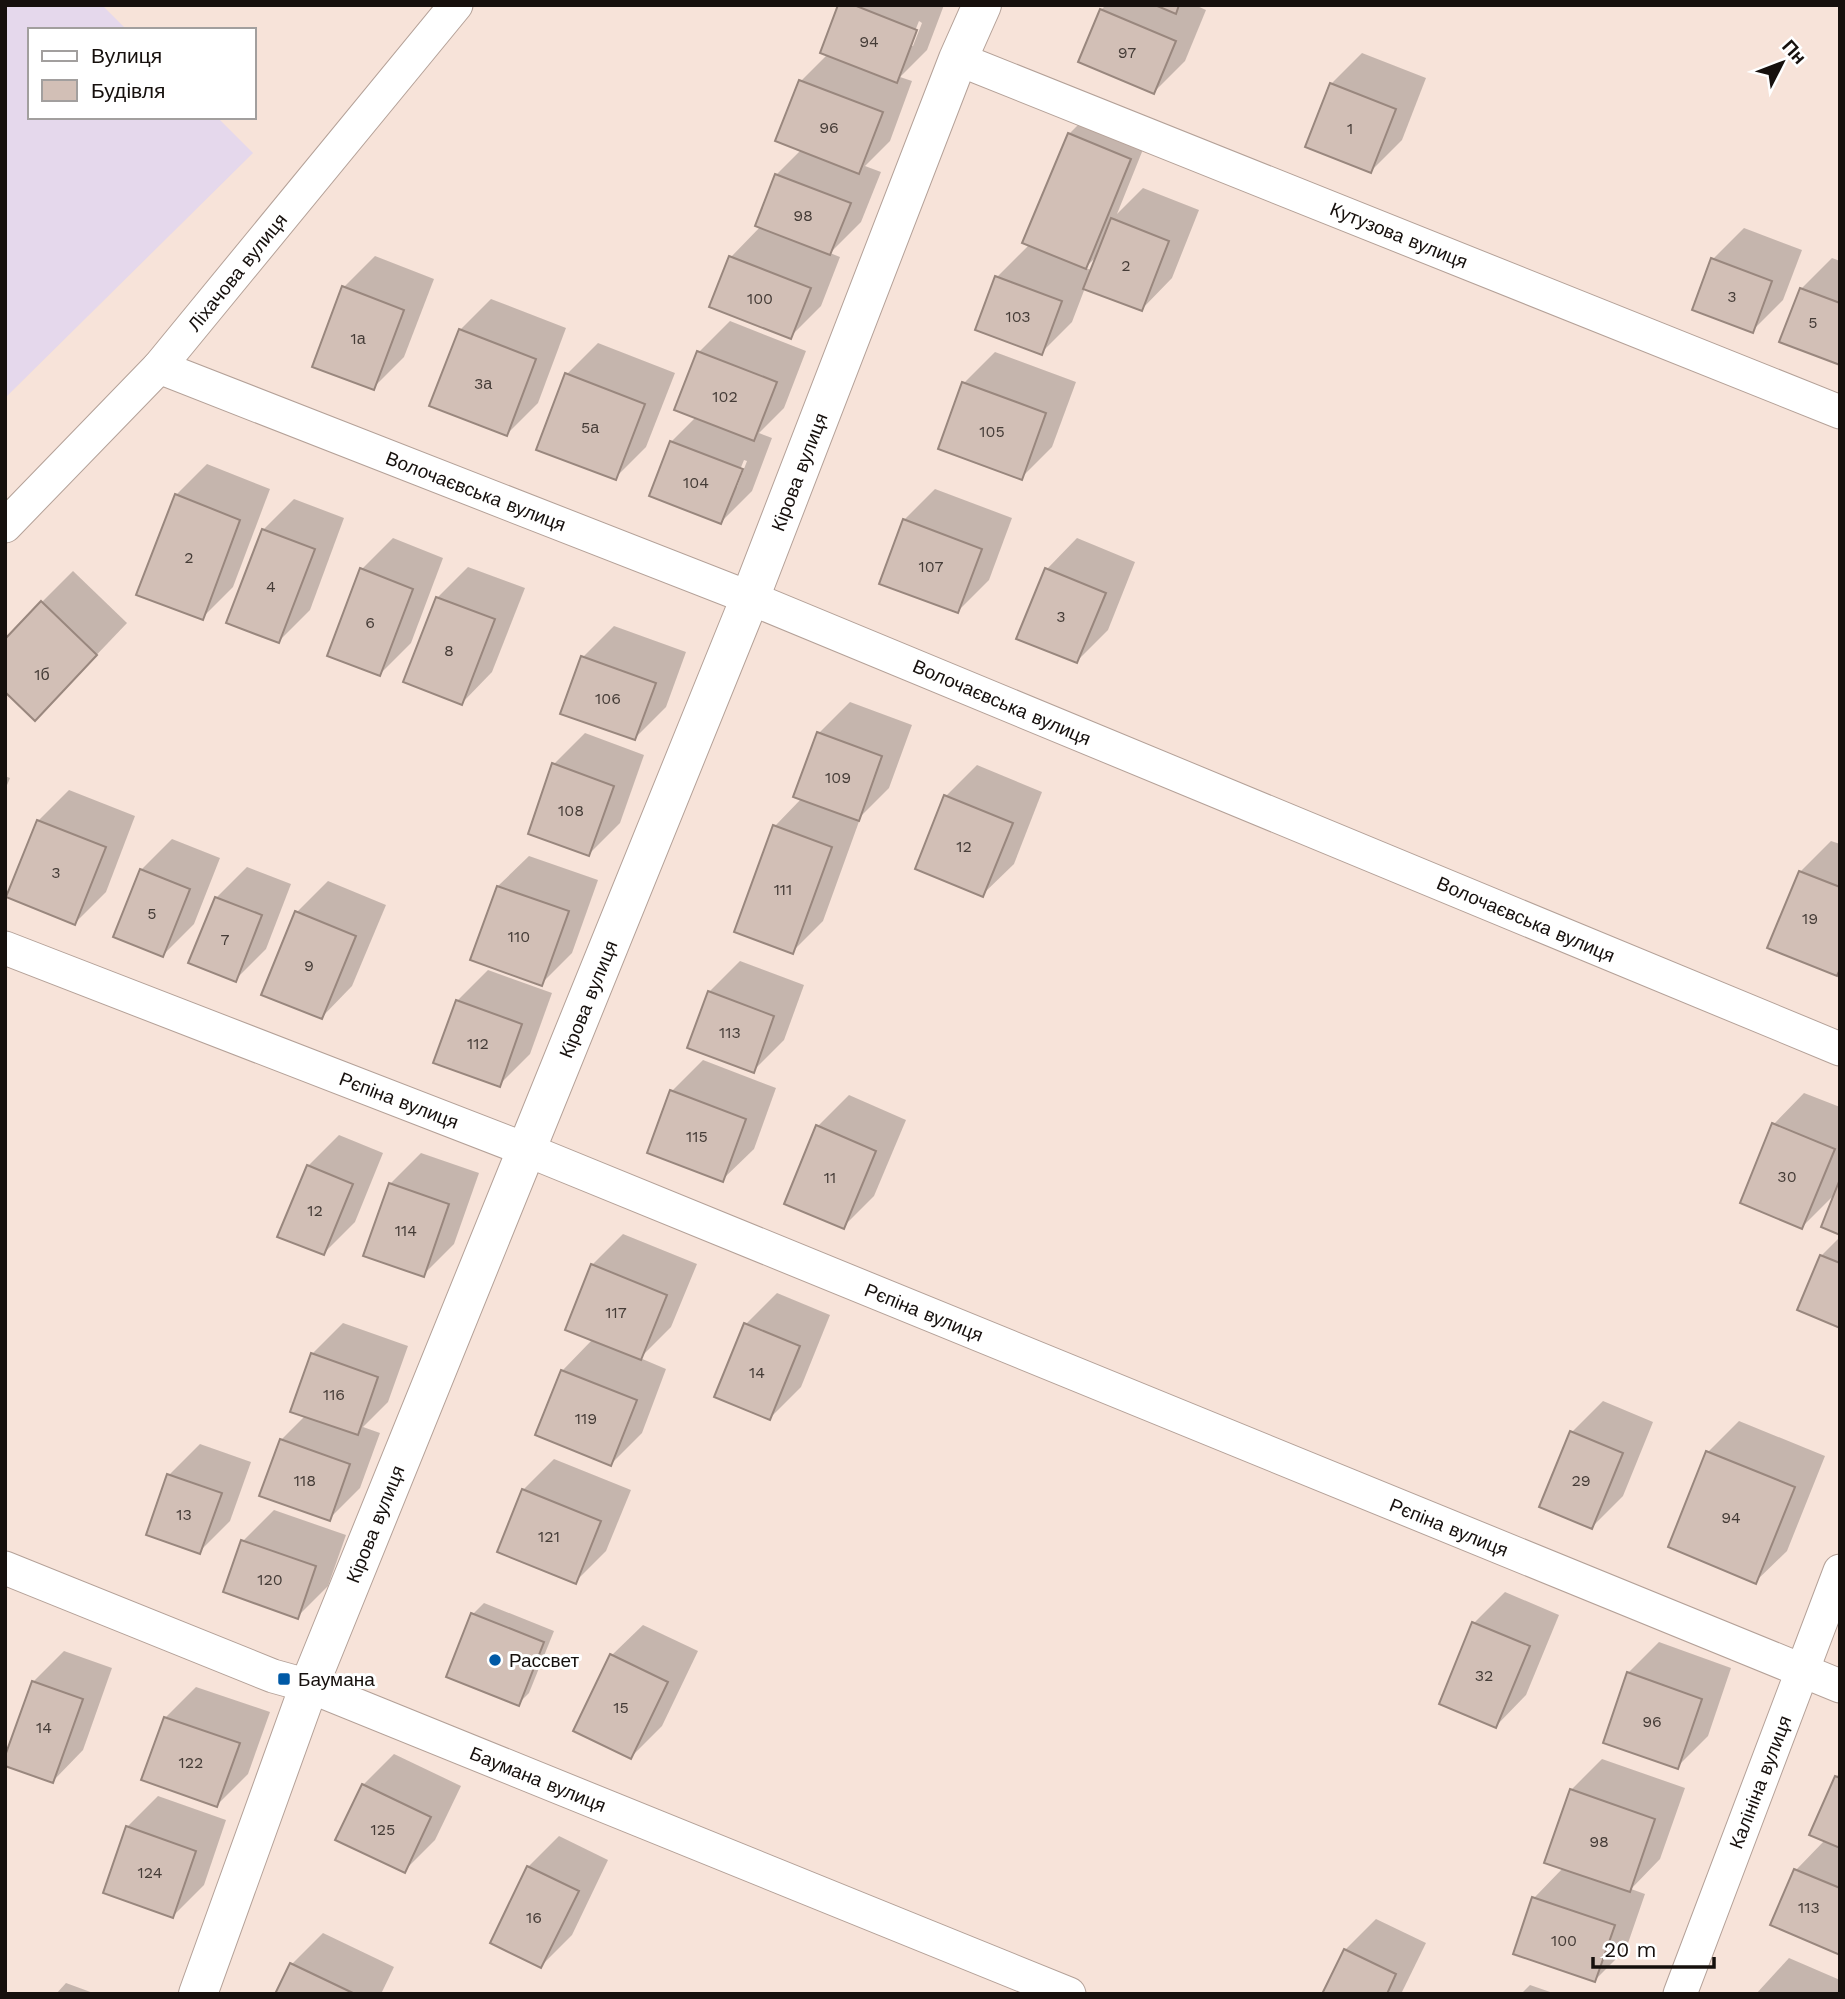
<svg xmlns="http://www.w3.org/2000/svg" width="1845" height="1999" viewBox="0 0 1845 1999" font-family="'Work Sans',sans-serif">
<rect width="100%" height="100%" fill="#f7e3d9"/>
<!-- industrial -->
<polygon fill="#e5d8ec" points="5,5 102,5 127,30 30,30 30,117 217,117 253,153 5,398"/>
<!-- shadow -->
<g fill="#0003" fill-rule="evenodd">
<path d="M 840,5 L 944,5 L 927,50 L 900,77 L 912,81 L 890,141 L 865,166 L 881,172 L 861,222 L 830,253 L 840,257 L 821,306 L 790,337 L 711,306 L 731,257 L 761,226 L 776,175 L 801,150 L 801,81 L 828,54 ZM 919,21 L 922,23 L 913,46 L 909,46 Z"/>
<polygon points="1106,5 1195,5 1206,10 1185,61 1154,92 1101,10"/>
<polygon points="1362,53 1426,78 1402,140 1371,171 1331,84"/>
<path d="M 1086,117 L 1146,142 L 1117,214 L 1143,188 L 1199,210 L 1172,278 L 1142,309 L 1085,288 L 1072,322 L 1041,353 L 997,277 L 1030,244 L 1025,242 L 1069,134 ZM 1099,254 L 1092,270 L 1085,268 Z"/>
<polygon points="1744,228 1802,250 1783,300 1752,331 1694,309 1713,259"/>
<polygon points="375,256 434,279 404,357 373,388 344,287"/>
<polygon points="1832,258 1840,261 1840,364 1801,289"/>
<polygon points="491,299 566,328 538,403 507,434 460,330"/>
<path d="M 730,321 L 806,351 L 784,408 L 759,433 L 772,438 L 752,491 L 721,522 L 651,495 L 672,441 L 696,417 L 699,352 ZM 744,460 L 747,461 L 737,487 L 733,487 Z"/>
<polygon points="598,343 675,373 646,447 615,478 567,374"/>
<polygon points="995,352 1076,382 1052,447 1021,478 964,383"/>
<polygon points="207,464 270,489 233,587 202,618 176,495"/>
<polygon points="935,489 1012,518 989,580 958,611 904,520"/>
<polygon points="294,499 344,518 310,610 279,641 263,530"/>
<polygon points="393,538 443,558 411,643 380,674 362,569"/>
<polygon points="1077,538 1135,562 1108,630 1077,661 1047,569"/>
<polygon points="468,567 525,588 492,672 462,703 437,598"/>
<polygon points="73,571 127,623 66,687 42,602"/>
<polygon points="614,626 686,652 666,707 635,738 563,713 583,657"/>
<polygon points="850,702 912,725 889,788 861,816 823,921 792,952 736,931 775,826 802,798 819,733"/>
<polygon points="585,733 644,755 620,823 589,854 554,764"/>
<polygon points="977,765 1042,792 1014,864 983,894 946,796"/>
<polygon points="5,776 10,778 5,790"/>
<polygon points="69,790 135,816 106,892 75,923 38,821"/>
<polygon points="172,839 220,858 194,924 163,955 141,870"/>
<polygon points="1831,841 1840,844 1840,970 1837,974 1800,872"/>
<polygon points="529,856 598,880 572,953 541,984 498,886"/>
<polygon points="247,867 291,884 266,949 235,980 191,962 216,898"/>
<polygon points="328,881 386,905 352,986 322,1017 297,912"/>
<polygon points="740,961 804,985 784,1040 753,1071 709,992"/>
<polygon points="488,970 552,993 530,1054 499,1085 457,1001"/>
<polygon points="703,1060 776,1088 754,1149 723,1179 672,1091"/>
<polygon points="1804,1093 1840,1107 1840,1233 1836,1193 1802,1227 1774,1124"/>
<polygon points="849,1095 906,1120 874,1196 843,1227 818,1126"/>
<polygon points="339,1135 383,1153 355,1222 324,1253 308,1166"/>
<polygon points="421,1153 479,1173 454,1244 423,1275 390,1184"/>
<polygon points="623,1234 697,1264 671,1327 640,1358 666,1369 642,1433 611,1464 562,1371 593,1339 592,1265"/>
<polygon points="1840,1237 1840,1326 1821,1256"/>
<polygon points="777,1293 830,1315 801,1387 770,1418 746,1324"/>
<polygon points="343,1323 408,1346 388,1402 363,1427 380,1433 360,1488 329,1519 281,1440 306,1415 312,1354"/>
<polygon points="1603,1401 1653,1422 1623,1496 1592,1527 1572,1432"/>
<polygon points="1739,1421 1825,1456 1787,1551 1756,1581 1708,1452"/>
<polygon points="200,1444 251,1462 230,1521 199,1552 169,1475"/>
<polygon points="554,1459 631,1490 606,1551 575,1582 523,1490"/>
<polygon points="274,1510 346,1535 328,1586 297,1617 243,1541"/>
<polygon points="1505,1592 1559,1615 1526,1695 1496,1726 1474,1623"/>
<polygon points="484,1603 554,1631 529,1693 518,1704 448,1676 473,1614"/>
<polygon points="643,1625 698,1651 662,1726 631,1757 612,1655"/>
<polygon points="1659,1642 1731,1668 1708,1736 1677,1767 1628,1673"/>
<polygon points="64,1651 112,1668 83,1750 53,1781 33,1682"/>
<polygon points="196,1687 270,1712 248,1774 217,1805 165,1718"/>
<polygon points="394,1754 461,1786 435,1840 404,1871 363,1785"/>
<polygon points="1602,1759 1685,1788 1660,1859 1631,1889 1645,1894 1626,1949 1595,1980 1515,1953 1534,1898 1563,1868 1571,1790"/>
<polygon points="1840,1773 1840,1953 1772,1924 1796,1870 1825,1840 1836,1777"/>
<polygon points="158,1796 226,1820 204,1885 173,1916 127,1827"/>
<polygon points="559,1836 608,1860 572,1935 541,1966 528,1867"/>
<polygon points="1376,1919 1426,1943 1401,1994 1324,1994 1345,1950"/>
<polygon points="323,1933 394,1967 381,1994 277,1994 292,1964"/>
<polygon points="1789,1958 1840,1980 1840,1994 1756,1994"/>
<polygon points="66,1983 96,1994 56,1994"/>
<polygon points="1530,1985 1556,1994 1521,1994"/>
</g>
<!-- building -->
<g fill="#d2bfb6" stroke="#99877e" stroke-width="2">
<polygon points="838,5 854,5 917,30 897,83 820,53"/>
<polygon points="1155,5 1179,5 1176,14"/>
<polygon points="1100,9 1176,41 1154,94 1078,62"/>
<polygon points="799,80 883,112 859,174 775,141"/>
<polygon points="1330,83 1396,109 1371,173 1305,147"/>
<polygon points="1068,133 1131,159 1086,269 1022,243"/>
<polygon points="775,174 851,203 830,255 755,226"/>
<polygon points="1111,218 1169,241 1142,311 1083,289"/>
<polygon points="729,256 811,288 791,339 709,307"/>
<polygon points="1711,258 1772,281 1753,333 1692,310"/>
<polygon points="995,276 1062,301 1042,355 975,330"/>
<polygon points="342,286 404,310 374,390 312,367"/>
<polygon points="1800,288 1840,303 1840,365 1779,342"/>
<polygon points="459,329 536,359 507,436 429,406"/>
<polygon points="697,351 777,382 754,441 674,410"/>
<polygon points="565,373 645,404 616,480 536,450"/>
<polygon points="962,382 1046,413 1022,480 938,449"/>
<polygon points="670,441 743,469 721,524 649,496"/>
<polygon points="175,494 240,520 203,620 136,595"/>
<polygon points="903,519 982,549 958,613 879,584"/>
<polygon points="262,529 315,549 279,643 226,623"/>
<polygon points="360,568 413,589 380,676 327,656"/>
<polygon points="1045,568 1106,593 1077,663 1016,639"/>
<polygon points="436,597 495,619 462,705 403,682"/>
<polygon points="41,601 97,655 35,721 5,692 5,639"/>
<polygon points="581,656 656,683 635,740 560,714"/>
<polygon points="817,732 882,756 859,821 793,797"/>
<polygon points="552,763 614,786 589,856 528,834"/>
<polygon points="944,795 1013,823 983,897 915,869"/>
<polygon points="37,820 106,847 75,925 6,897"/>
<polygon points="773,825 832,847 793,954 734,932"/>
<polygon points="140,869 190,889 163,957 113,937"/>
<polygon points="1799,871 1840,887 1840,969 1837,976 1767,948"/>
<polygon points="497,886 569,911 542,986 470,960"/>
<polygon points="215,897 262,915 236,982 188,963"/>
<polygon points="295,911 356,936 322,1019 261,995"/>
<polygon points="708,991 774,1016 754,1073 687,1048"/>
<polygon points="456,1000 522,1024 500,1087 433,1063"/>
<polygon points="670,1090 746,1119 723,1182 647,1153"/>
<polygon points="1772,1123 1835,1149 1802,1229 1740,1203"/>
<polygon points="816,1125 876,1151 844,1229 784,1204"/>
<polygon points="307,1165 353,1184 324,1255 277,1237"/>
<polygon points="1840,1179 1840,1235 1821,1227"/>
<polygon points="389,1183 449,1204 424,1277 363,1256"/>
<polygon points="1820,1255 1840,1263 1840,1328 1797,1310"/>
<polygon points="591,1264 667,1295 641,1360 565,1330"/>
<polygon points="744,1323 800,1346 770,1420 714,1397"/>
<polygon points="311,1353 378,1377 358,1435 290,1412"/>
<polygon points="561,1370 637,1400 611,1466 535,1435"/>
<polygon points="1570,1431 1623,1453 1592,1529 1539,1507"/>
<polygon points="280,1439 350,1464 330,1521 259,1496"/>
<polygon points="1706,1451 1795,1487 1756,1584 1668,1547"/>
<polygon points="167,1474 222,1493 200,1554 146,1535"/>
<polygon points="522,1489 601,1521 576,1584 497,1552"/>
<polygon points="241,1540 316,1566 298,1619 223,1592"/>
<polygon points="471,1613 544,1642 519,1706 446,1677"/>
<polygon points="1472,1622 1530,1646 1496,1728 1439,1704"/>
<polygon points="610,1654 668,1682 631,1759 573,1731"/>
<polygon points="1627,1672 1702,1699 1678,1769 1603,1743"/>
<polygon points="32,1681 83,1699 53,1783 5,1766 5,1756"/>
<polygon points="164,1717 240,1743 217,1807 141,1780"/>
<polygon points="1835,1776 1840,1778 1840,1848 1809,1835"/>
<polygon points="362,1784 431,1817 405,1873 335,1840"/>
<polygon points="1570,1789 1655,1819 1630,1892 1544,1863"/>
<polygon points="126,1826 196,1851 173,1918 103,1893"/>
<polygon points="527,1866 579,1891 541,1968 490,1943"/>
<polygon points="1794,1869 1840,1888 1840,1955 1770,1925"/>
<polygon points="1532,1897 1615,1925 1595,1982 1513,1954"/>
<polygon points="1344,1949 1396,1974 1387,1994 1322,1994"/>
<polygon points="290,1963 355,1994 275,1994"/>
</g>
<g fill="none" stroke-linecap="round" stroke-linejoin="round">
<!-- street casing -->
<g stroke="#b4a198" stroke-width="35">
<g id="street">
<polyline points="958,59 1840,412"/>
<polyline points="159,367 750,598 1840,1049"/>
<polyline points="5,526 159,367 456,5"/>
<polyline points="5,948 527,1150 1840,1686"/>
<polyline points="5,1568 273,1676 309,1686 1069,1994"/>
<polyline points="1680,1994 1840,1571"/>
</g>
</g>
<!-- secondary casing -->
<g stroke="#b4a198" stroke-width="40">
<polyline id="secondary" points="198,1994 309,1686 750,598 958,59 982,5"/>
</g>
<!-- street -->
<use href="#street" stroke="#fff" stroke-width="33"/>
<!-- secondary -->
<use href="#secondary" stroke="#fff" stroke-width="38"/>
</g>
<!-- markers -->
<g fill="#0059a6" stroke="#fff" stroke-width="2.5">
<circle cx="495" cy="1660" r="7"/>
<rect x="277" y="1672" width="14" height="14" rx="3.5"/>
</g>
<g text-anchor="middle" stroke-width="6" stroke-linejoin="round" paint-order="stroke">
<!-- number labels -->
<g font-size="16" fill="#453c37">
<text x="869" y="47">94</text>
<text x="1127" y="58">97</text>
<text x="829" y="133">96</text>
<text x="1350" y="134">1</text>
<text x="803" y="221">98</text>
<text x="1126" y="271">2</text>
<text x="1732" y="302">3</text>
<text x="760" y="304">100</text>
<text x="1018" y="322">103</text>
<text x="1813" y="328">5</text>
<text x="358" y="344">1а</text>
<text x="483" y="389">3а</text>
<text x="725" y="402">102</text>
<text x="590" y="433">5а</text>
<text x="992" y="437">105</text>
<text x="696" y="488">104</text>
<text x="189" y="563">2</text>
<text x="931" y="572">107</text>
<text x="271" y="592">4</text>
<text x="1061" y="622">3</text>
<text x="370" y="628">6</text>
<text x="449" y="656">8</text>
<text x="42" y="680">1б</text>
<text x="608" y="704">106</text>
<text x="838" y="783">109</text>
<text x="571" y="816">108</text>
<text x="964" y="852">12</text>
<text x="56" y="878">3</text>
<text x="783" y="895">111</text>
<text x="152" y="919">5</text>
<text x="1810" y="924">19</text>
<text x="519" y="942">110</text>
<text x="225" y="945">7</text>
<text x="309" y="971">9</text>
<text x="730" y="1038">113</text>
<text x="478" y="1049">112</text>
<text x="697" y="1142">115</text>
<text x="1787" y="1182">30</text>
<text x="830" y="1183">11</text>
<text x="315" y="1216">12</text>
<text x="406" y="1236">114</text>
<text x="616" y="1318">117</text>
<text x="757" y="1378">14</text>
<text x="334" y="1400">116</text>
<text x="586" y="1424">119</text>
<text x="305" y="1486">118</text>
<text x="1581" y="1486">29</text>
<text x="184" y="1520">13</text>
<text x="1731" y="1523">94</text>
<text x="549" y="1542">121</text>
<text x="270" y="1585">120</text>
<text x="1484" y="1681">32</text>
<text x="621" y="1713">15</text>
<text x="1652" y="1727">96</text>
<text x="44" y="1733">14</text>
<text x="191" y="1768">122</text>
<text x="383" y="1835">125</text>
<text x="1599" y="1847">98</text>
<text x="150" y="1878">124</text>
<text x="1809" y="1913">113</text>
<text x="534" y="1923">16</text>
<text x="1564" y="1946">100</text>
</g>
<!-- street labels -->
<g font-size="19" fill="#16100d" stroke="#fff">
<text transform="translate(1399 235) rotate(22)" y="7">Кутузова вулиця</text>
<text transform="translate(237 272) rotate(-51)" y="7">Ліхачова вулиця</text>
<text transform="translate(799 472) rotate(-69)" y="7">Кірова вулиця</text>
<text transform="translate(476 491) rotate(21)" y="7">Волочаєвська вулиця</text>
<text transform="translate(1002 702) rotate(23)" y="7">Волочаєвська вулиця</text>
<text transform="translate(1526 919) rotate(23)" y="7">Волочаєвська вулиця</text>
<text transform="translate(588 999) rotate(-68)" y="7">Кірова вулиця</text>
<text transform="translate(399 1100) rotate(21)" y="7">Рєпіна вулиця</text>
<text transform="translate(924 1312) rotate(22)" y="7">Рєпіна вулиця</text>
<text transform="translate(375 1524) rotate(-68)" y="7">Кірова вулиця</text>
<text transform="translate(1449 1527) rotate(22)" y="7">Рєпіна вулиця</text>
<text transform="translate(538 1779) rotate(22)" y="7">Баумана вулиця</text>
<text transform="translate(1760 1782) rotate(-69)" y="7">Калініна вулиця</text>
</g>
<!-- poi labels -->
<g font-size="19" fill="#16100d" stroke="#fff" text-anchor="start">
<text x="509" y="1667">Рассвет</text>
<text x="298" y="1686">Баумана</text>
</g>
</g>
<!-- border -->
<rect width="1845" height="1999" fill="none" stroke="#16100d" stroke-width="14"/>
<!-- legend -->
<rect x="28" y="28" width="228" height="91" fill="#ffffff" stroke="#a29f9e" stroke-width="2"/>
<rect x="42" y="51" width="35" height="10" fill="#ffffff" stroke="#a29f9e" stroke-width="2"/>
<text x="91" y="63" font-size="21" fill="#16100d">Вулиця</text>
<rect x="42" y="80" width="35" height="21" fill="#d2bfb6" stroke="#a29f9e" stroke-width="2"/>
<text x="91" y="98" font-size="21" fill="#16100d">Будівля</text>
<!-- north arrow -->
<g transform="translate(1782 63) rotate(48)" stroke="#ffffff" stroke-width="5" paint-order="stroke">
<path d="M0-5L12 26L0 18L-12 26Z" fill="#16100d"/>
<text y="-10" font-size="19" font-weight="bold" text-anchor="middle" fill="#16100d">Пн</text>
</g>
<!-- scale -->
<path d="M1593 1957v10h121v-10" fill="none" stroke="#16100d" stroke-width="3.5"/>
<text x="1604" y="1957" font-size="21" fill="#16100d" stroke="#ffffff" stroke-width="5" paint-order="stroke">20 m</text>
</svg>
